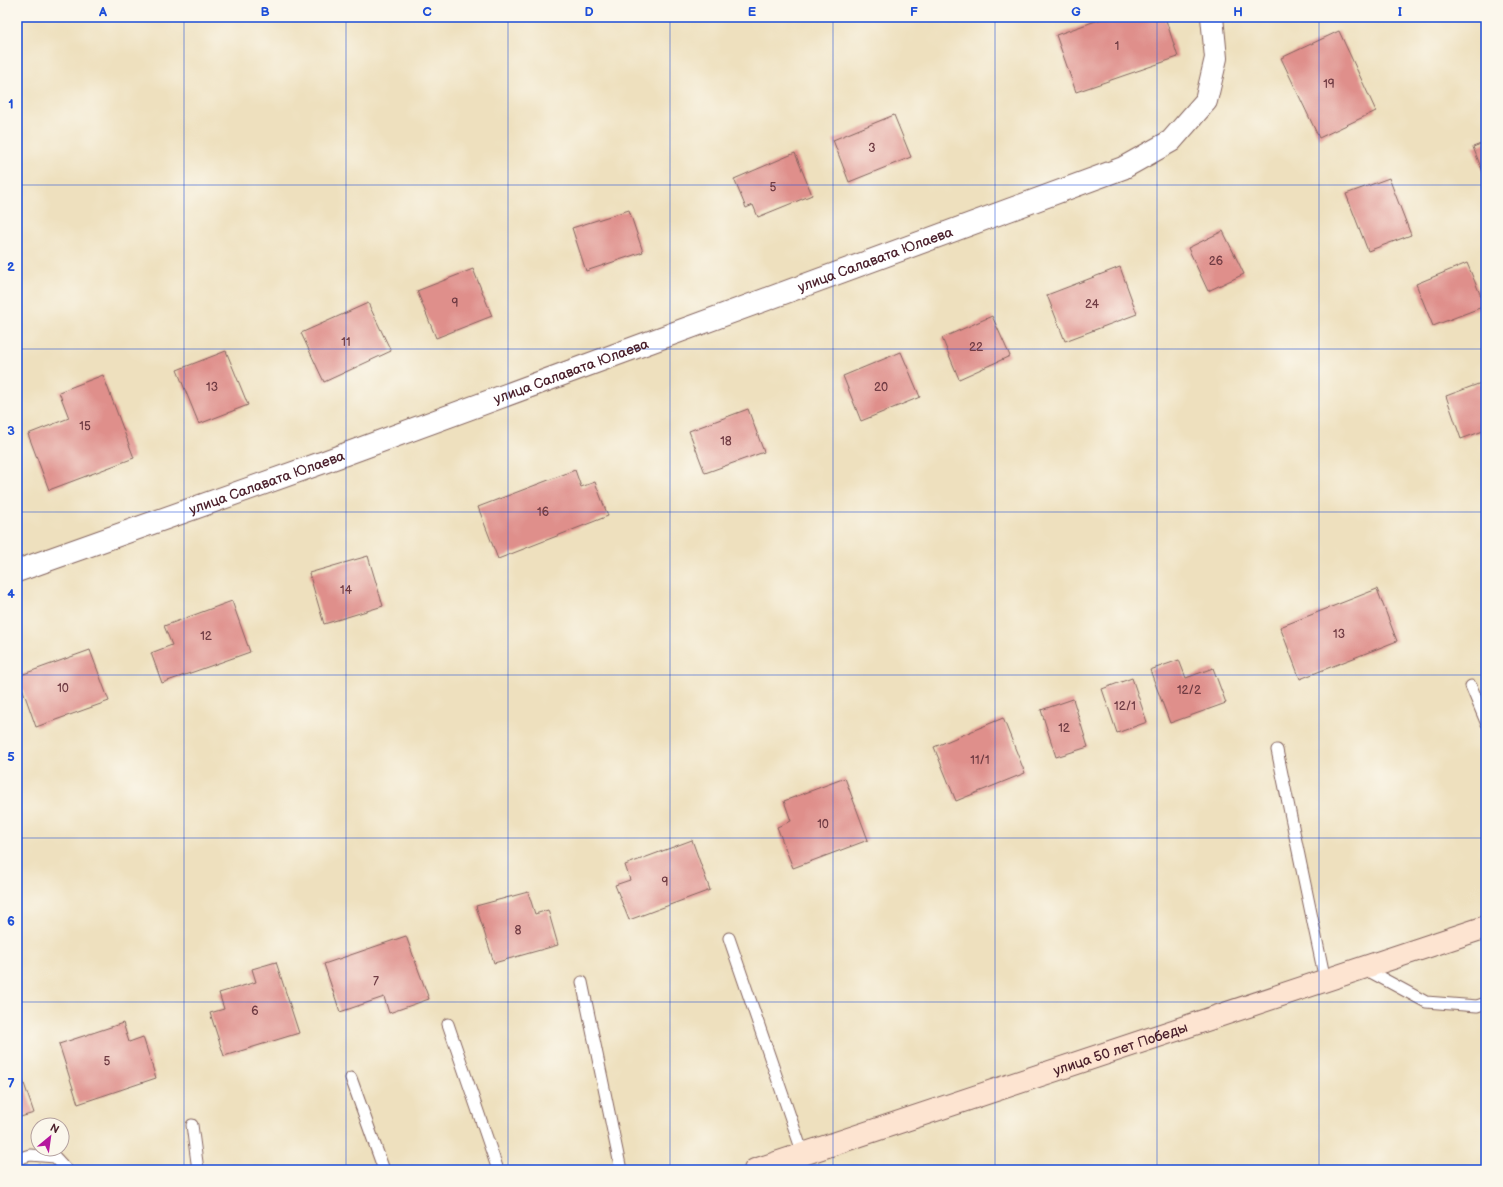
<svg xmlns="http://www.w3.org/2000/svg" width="1503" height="1187" viewBox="0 0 1503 1187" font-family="'Balsamiq Sans',sans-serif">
<rect width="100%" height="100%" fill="#fbf7ec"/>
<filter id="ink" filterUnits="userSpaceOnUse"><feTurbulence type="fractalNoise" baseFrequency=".025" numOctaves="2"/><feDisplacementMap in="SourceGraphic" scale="8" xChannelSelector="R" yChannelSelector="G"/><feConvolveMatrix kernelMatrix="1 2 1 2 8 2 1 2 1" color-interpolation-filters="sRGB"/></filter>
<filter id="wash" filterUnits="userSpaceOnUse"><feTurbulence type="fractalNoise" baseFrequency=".012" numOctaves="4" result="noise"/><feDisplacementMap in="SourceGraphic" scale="16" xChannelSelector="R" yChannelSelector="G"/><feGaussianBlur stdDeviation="0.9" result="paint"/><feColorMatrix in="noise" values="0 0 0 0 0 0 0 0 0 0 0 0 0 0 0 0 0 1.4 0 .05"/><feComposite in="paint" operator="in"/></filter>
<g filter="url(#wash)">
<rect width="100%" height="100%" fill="#eee0be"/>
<g id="blocks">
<!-- building -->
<g fill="#df8f8b">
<polygon points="1107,17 1165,17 1178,57 1076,92 1056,35"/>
<polygon points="1339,31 1376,111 1319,138 1281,58"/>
<polygon points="894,115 911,157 849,182 833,140"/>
<polygon points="1486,142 1486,180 1473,147"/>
<polygon points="795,153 812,195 758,217 753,205 746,208 734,179"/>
<polygon points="1389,178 1411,235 1368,251 1346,194"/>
<polygon points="629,210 643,252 586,271 572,228"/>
<polygon points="1223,231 1244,274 1208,291 1188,248"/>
<polygon points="1467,263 1485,306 1433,326 1416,284"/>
<polygon points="1120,267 1137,314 1065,341 1047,295"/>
<polygon points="473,269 492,316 436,338 417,291"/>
<polygon points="368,303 391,351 324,382 301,333"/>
<polygon points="992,316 1010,356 959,379 942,338"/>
<polygon points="226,351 248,405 199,424 177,370"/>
<polygon points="901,352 920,397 861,421 843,376"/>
<polygon points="103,375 134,458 49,490 28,434 69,418 59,392"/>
<polygon points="1481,383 1486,396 1486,430 1461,439 1446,396"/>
<polygon points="748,409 764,452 705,473 689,431"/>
<polygon points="575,470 581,487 595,482 608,516 498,559 478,507"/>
<polygon points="368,556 383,606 324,624 309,573"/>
<polygon points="1377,589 1397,641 1300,679 1280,627"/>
<polygon points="232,601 250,652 162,683 151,653 172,645 164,626"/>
<polygon points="90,650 109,701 36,727 18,676"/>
<polygon points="1179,660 1186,678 1213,668 1226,703 1170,723 1150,670"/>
<polygon points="1132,678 1147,722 1117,733 1102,689"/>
<polygon points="1073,699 1088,747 1056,757 1041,710"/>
<polygon points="1003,718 1025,773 956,801 934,747"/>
<polygon points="845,778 868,840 793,868 777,827 791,821 784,801"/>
<polygon points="692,840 710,890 629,920 615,885 630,880 625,865"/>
<polygon points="528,892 535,914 548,910 558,945 494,963 476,906"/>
<polygon points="406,936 429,999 389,1013 384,997 340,1012 324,964"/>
<polygon points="276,962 299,1033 224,1056 210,1013 224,1009 219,993 256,982 252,969"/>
<polygon points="123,1023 129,1042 143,1037 156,1078 78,1104 59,1044"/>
<polygon points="17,1063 34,1113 17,1118"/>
</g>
</g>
</g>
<g filter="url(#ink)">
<use href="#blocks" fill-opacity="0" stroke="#83635e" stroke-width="1"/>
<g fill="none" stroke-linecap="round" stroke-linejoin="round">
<!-- lane casing -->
<g stroke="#83635e" stroke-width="13">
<g id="lane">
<polyline points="1471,686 1486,722"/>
<polyline points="1277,750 1325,980"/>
<polyline points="729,938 803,1154"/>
<polyline points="1363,968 1426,1002 1477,1006 1486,1003"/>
<polyline points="582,982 621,1170"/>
<polyline points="448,1024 498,1170"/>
<polyline points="351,1078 384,1170"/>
<polyline points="192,1125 198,1170"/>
<polyline points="17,1159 30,1155 55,1157 67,1170"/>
</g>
</g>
<!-- street casing -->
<g stroke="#83635e" stroke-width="24">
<g id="street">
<path id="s1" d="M 17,571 L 324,462 L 1123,168 L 1171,141 L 1206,101 L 1216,58 L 1212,17"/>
</g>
</g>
<!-- secondary casing -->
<g stroke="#83635e" stroke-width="24">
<g id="secondary">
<path id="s2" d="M 755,1170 L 1486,927"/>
</g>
</g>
<!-- lane -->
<use href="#lane" stroke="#fff" stroke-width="11"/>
<!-- street -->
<use href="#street" stroke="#fff" stroke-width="22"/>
<!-- secondary -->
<use href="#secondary" stroke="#fde4d1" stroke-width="22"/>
</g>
</g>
<!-- grid -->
<path fill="none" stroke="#1d4ed8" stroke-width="1" stroke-opacity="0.55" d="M 184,17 L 184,1170M 346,17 L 346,1170M 508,17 L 508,1170M 670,17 L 670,1170M 833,17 L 833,1170M 995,17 L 995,1170M 1157,17 L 1157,1170M 1319,17 L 1319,1170M 17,185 L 1486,185M 17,349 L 1486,349M 17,512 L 1486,512M 17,675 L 1486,675M 17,838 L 1486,838M 17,1002 L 1486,1002"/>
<g text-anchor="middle" stroke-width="3" stroke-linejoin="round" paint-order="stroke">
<!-- number labels -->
<g font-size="12" fill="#6f3b43">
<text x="1117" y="50">1</text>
<text x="1329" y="88">19</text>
<text x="872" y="152">3</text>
<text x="773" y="191">5</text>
<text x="1216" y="265">26</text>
<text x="455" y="307">9</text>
<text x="1092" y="308">24</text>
<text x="346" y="346">11</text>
<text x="976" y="351">22</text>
<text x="212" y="391">13</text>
<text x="881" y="391">20</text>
<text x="85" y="430">15</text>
<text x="726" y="445">18</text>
<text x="543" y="516">16</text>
<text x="346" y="594">14</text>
<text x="1339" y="638">13</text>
<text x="206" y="640">12</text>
<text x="63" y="692">10</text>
<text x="1189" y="694">12/2</text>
<text x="1125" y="710">12/1</text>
<text x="1064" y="732">12</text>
<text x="980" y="764">11/1</text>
<text x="823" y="828">10</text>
<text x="665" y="886">9</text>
<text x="518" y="934">8</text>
<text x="376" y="985">7</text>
<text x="255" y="1015">6</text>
<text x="107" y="1065">5</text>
</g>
<!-- street labels -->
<g font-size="14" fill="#4a1f2b" stroke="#fbf7ec">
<text dy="5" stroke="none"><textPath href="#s1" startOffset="913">улица Салавата Юлаева</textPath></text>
<text dy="5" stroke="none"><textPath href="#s1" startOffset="589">улица Салавата Юлаева</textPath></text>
<text dy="5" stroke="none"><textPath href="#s1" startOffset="265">улица Салавата Юлаева</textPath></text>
<text dy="5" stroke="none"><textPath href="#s2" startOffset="385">улица 50 лет Победы</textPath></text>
</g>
</g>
<!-- margin -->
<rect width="1503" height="1187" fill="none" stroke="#fbf7ec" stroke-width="44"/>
<!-- north arrow -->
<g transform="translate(50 1137) rotate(29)"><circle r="19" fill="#fbf7ec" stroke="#b4a19f"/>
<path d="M0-3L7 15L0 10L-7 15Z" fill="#b5179e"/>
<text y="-6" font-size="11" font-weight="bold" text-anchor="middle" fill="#4a1f2b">N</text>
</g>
<rect x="22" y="22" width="1459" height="1143" fill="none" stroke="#1d4ed8" stroke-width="1.5"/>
<g font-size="13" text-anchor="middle" font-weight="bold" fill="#1d4ed8">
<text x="103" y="16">A</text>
<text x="265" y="16">B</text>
<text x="427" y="16">C</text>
<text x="589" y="16">D</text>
<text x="752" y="16">E</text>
<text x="914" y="16">F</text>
<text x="1076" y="16">G</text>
<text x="1238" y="16">H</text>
<text x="1400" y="16">I</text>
<text x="11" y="108">1</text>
<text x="11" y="271">2</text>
<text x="11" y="435">3</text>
<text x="11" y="598">4</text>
<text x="11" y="761">5</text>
<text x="11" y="925">6</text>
<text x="11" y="1088">7</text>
</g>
</svg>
